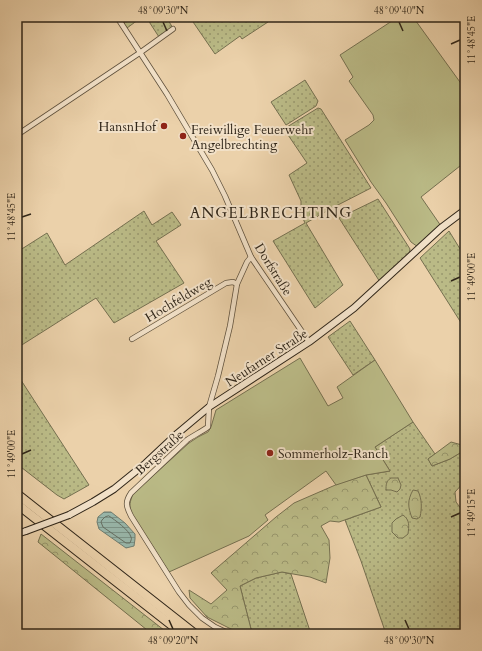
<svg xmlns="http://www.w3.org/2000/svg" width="482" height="651" viewBox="0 0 482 651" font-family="Cardo,serif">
<defs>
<pattern id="grass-dots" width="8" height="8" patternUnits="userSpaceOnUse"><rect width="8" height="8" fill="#baba86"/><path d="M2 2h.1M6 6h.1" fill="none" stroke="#98976d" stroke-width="1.8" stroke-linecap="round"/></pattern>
<pattern id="forest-crowns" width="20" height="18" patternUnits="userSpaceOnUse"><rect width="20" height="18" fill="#baba86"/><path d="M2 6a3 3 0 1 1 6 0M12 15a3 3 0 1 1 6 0" fill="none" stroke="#98976d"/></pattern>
<pattern id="water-rules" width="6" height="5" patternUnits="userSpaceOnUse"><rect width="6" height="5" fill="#98b7ab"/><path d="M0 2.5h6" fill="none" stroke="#7c958a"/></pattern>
</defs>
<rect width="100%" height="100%" fill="#ebd1aa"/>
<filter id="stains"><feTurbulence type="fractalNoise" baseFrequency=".005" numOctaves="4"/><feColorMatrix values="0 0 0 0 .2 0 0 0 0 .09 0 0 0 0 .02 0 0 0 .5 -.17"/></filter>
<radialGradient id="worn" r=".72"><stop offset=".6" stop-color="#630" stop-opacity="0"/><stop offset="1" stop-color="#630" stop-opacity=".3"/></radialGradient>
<!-- grass -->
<g fill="url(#grass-dots)" stroke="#757050">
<polygon points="126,17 142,17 127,28 124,24"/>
<polygon points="146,17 166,17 173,28 159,37"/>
<polygon points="195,17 267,17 268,22 242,39 240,36 215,54 191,19"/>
<polygon points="305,80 318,101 316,106 286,125 271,102"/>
<polygon points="318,108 321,109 371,188 332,208 306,223 343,285 315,308 273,241 305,223 301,214 301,201 289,175 307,163 284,129 287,127"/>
<polygon points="378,199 410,249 409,255 380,282 339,218"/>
<polygon points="144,211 152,225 172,212 181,225 156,241 184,283 114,323 96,298 17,348 17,252 47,233 65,265"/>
<polygon points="449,231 465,257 465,329 420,258"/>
<polygon points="350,321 375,360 353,375 328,337"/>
<polygon points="17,374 89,485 64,499 57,495 17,464"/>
<polygon points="413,422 435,454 428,459 432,466 450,459 465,450 465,481 455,492 456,502 465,514 465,634 386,634 361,561 345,520 381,507 366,475 390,471 375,447"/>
<polygon points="282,572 291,574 311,634 260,634 251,629 240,586 256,578"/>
</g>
<!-- forest -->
<g fill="url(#forest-crowns)" stroke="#757050">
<polygon points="451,442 462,445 465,443 465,450 450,459 432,466 428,459"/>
<polygon points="366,475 381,507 339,522 330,521 321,526 329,540 330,558 326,583 310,577 282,572 256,578 240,586 251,629 260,634 241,634 207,617 190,598 189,590 211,604 227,590 211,573 276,517 294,503 340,483"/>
<path d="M 391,478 L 398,478 L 401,485 L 400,489 L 397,492 L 391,490 L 386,490 C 386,485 386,481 391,478 Z"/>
<path d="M 413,490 L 418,491 C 422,499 422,508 420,517 L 417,519 L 412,518 C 408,507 407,501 413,490 Z"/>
<path d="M 403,515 C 410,520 409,526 408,534 L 403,538 L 398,538 L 392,532 L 392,523 L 396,519 Z"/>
<polygon points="41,534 169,634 152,634 38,542"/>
</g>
<!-- garden -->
<g fill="#baba86" stroke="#757050">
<polygon points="398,17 413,17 465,89 465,162 421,197 441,226 418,247 411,242 386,203 371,182 345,140 369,125 374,120 373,115 349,81 353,77 340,55"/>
<path d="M 300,358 L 328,406 L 343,398 L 337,387 L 375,360 L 413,422 L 375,447 L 390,471 L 366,475 L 336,485 L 326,471 L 265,515 L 268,520 L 249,536 L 169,572 L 131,513 C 129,506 130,501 133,494 L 189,443 L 198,437 L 208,432 L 211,427 L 216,410 Z"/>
</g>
<!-- water -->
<polygon fill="url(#water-rules)" stroke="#6e7d71" points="104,512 111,512 125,523 135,534 135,539 134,546 126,548 99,529 97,522 98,517"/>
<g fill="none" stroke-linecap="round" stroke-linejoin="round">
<!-- shore -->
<path stroke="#646e62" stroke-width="1" d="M 109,516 C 115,520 129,530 131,537 C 132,539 131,540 130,543 L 126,543 L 103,527 L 101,522 L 102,520 L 105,517 Z"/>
<!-- street casing -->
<g stroke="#5f513d" stroke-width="6">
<g id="street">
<polyline points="117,17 167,94 212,170 225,196 251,257 309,342"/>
<polyline points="17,135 141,52 173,29"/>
<polyline points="132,339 226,283 233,282 237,284"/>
<path d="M 230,634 L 215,627 L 202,618 L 189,605 L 179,592 L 131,516 C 126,506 125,502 131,493 L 187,440 C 194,435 201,432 208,427 L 209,407 L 218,376 L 230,326 L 237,284 L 247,262 L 251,257"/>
</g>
</g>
<!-- secondary casing -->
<g stroke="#302619" stroke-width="8">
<g id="secondary">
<polyline points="69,515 93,502 114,489 146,463 178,433 209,407 309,342 354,308 441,228 465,210"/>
<polyline points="17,534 26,531"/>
</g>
</g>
<!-- highway casing -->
<g stroke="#302619" stroke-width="10">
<g id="highway">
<polyline points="17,494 195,634"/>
<polyline points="17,504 183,634"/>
</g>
</g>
<!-- street -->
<use href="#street" stroke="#f2e1c8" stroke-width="4.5"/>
<!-- secondary -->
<use href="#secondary" stroke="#f2e1c8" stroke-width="6"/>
<!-- highway -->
<use href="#highway" stroke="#ebd1aa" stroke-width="8"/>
<!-- secondary-bridge casing -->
<g stroke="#302619" stroke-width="8" stroke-linecap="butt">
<polyline id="secondary-bridge" points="26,531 69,515"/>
</g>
<!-- secondary-bridge -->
<use href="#secondary-bridge" stroke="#f2e1c8" stroke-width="6"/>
</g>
<!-- ticks -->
<path fill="none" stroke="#302619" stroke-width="1.5" d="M 163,22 L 167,31M 399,22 L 403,31M 451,44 L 460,40M 22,217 L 31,214M 451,281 L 460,277M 22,454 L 31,450M 451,517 L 460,513M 169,620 L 173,629M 405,620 L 409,629"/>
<!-- markers -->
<g fill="#8f2418" stroke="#f2e1c8" stroke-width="1.5">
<circle cx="164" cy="126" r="4"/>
<circle cx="183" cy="136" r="4"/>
<circle cx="270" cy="453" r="4"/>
</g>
<g text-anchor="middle" stroke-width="4" stroke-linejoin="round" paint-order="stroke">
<!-- poi labels -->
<g font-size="13" fill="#302619" stroke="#f2e1c8" text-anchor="start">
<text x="156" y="131" text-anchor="end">HansnHof</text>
<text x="191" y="134">Freiwillige Feuerwehr<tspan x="191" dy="15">Angelbrechting</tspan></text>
<text x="278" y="458">Sommerholz-Ranch</text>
</g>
<!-- street labels -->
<g font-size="13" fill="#302619" stroke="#f2e1c8">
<text transform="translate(274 269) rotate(58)" y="5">Dorfstraße</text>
<text transform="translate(178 299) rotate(-31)" y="5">Hochfeldweg</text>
<text transform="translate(266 357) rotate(-33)" y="5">Neufarner Straße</text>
<text transform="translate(159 452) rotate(-42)" y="5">Bergstraße</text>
</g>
<!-- quarter labels -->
<g font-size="15" letter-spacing="1" fill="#302619" stroke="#f2e1c8">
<text x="271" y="218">ANGELBRECHTING</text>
</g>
</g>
<!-- margin -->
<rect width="482" height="651" fill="none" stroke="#ebd1aa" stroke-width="44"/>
<rect x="22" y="22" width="438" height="607" fill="none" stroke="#302619" stroke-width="1.5"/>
<g font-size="10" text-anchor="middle" fill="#302619">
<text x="163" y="14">48°09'30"N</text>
<text x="399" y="14">48°09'40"N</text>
<text transform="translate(471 40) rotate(-90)" y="4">11°48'45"E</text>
<text transform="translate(11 217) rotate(-90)" y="4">11°48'45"E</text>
<text transform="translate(471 277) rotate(-90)" y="4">11°49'00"E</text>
<text transform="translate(11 454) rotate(-90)" y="4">11°49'00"E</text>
<text transform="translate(471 513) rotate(-90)" y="4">11°49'15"E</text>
<text x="173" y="644">48°09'20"N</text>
<text x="409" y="644">48°09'30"N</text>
</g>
<rect width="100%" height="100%" filter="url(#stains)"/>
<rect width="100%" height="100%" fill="url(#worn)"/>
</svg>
